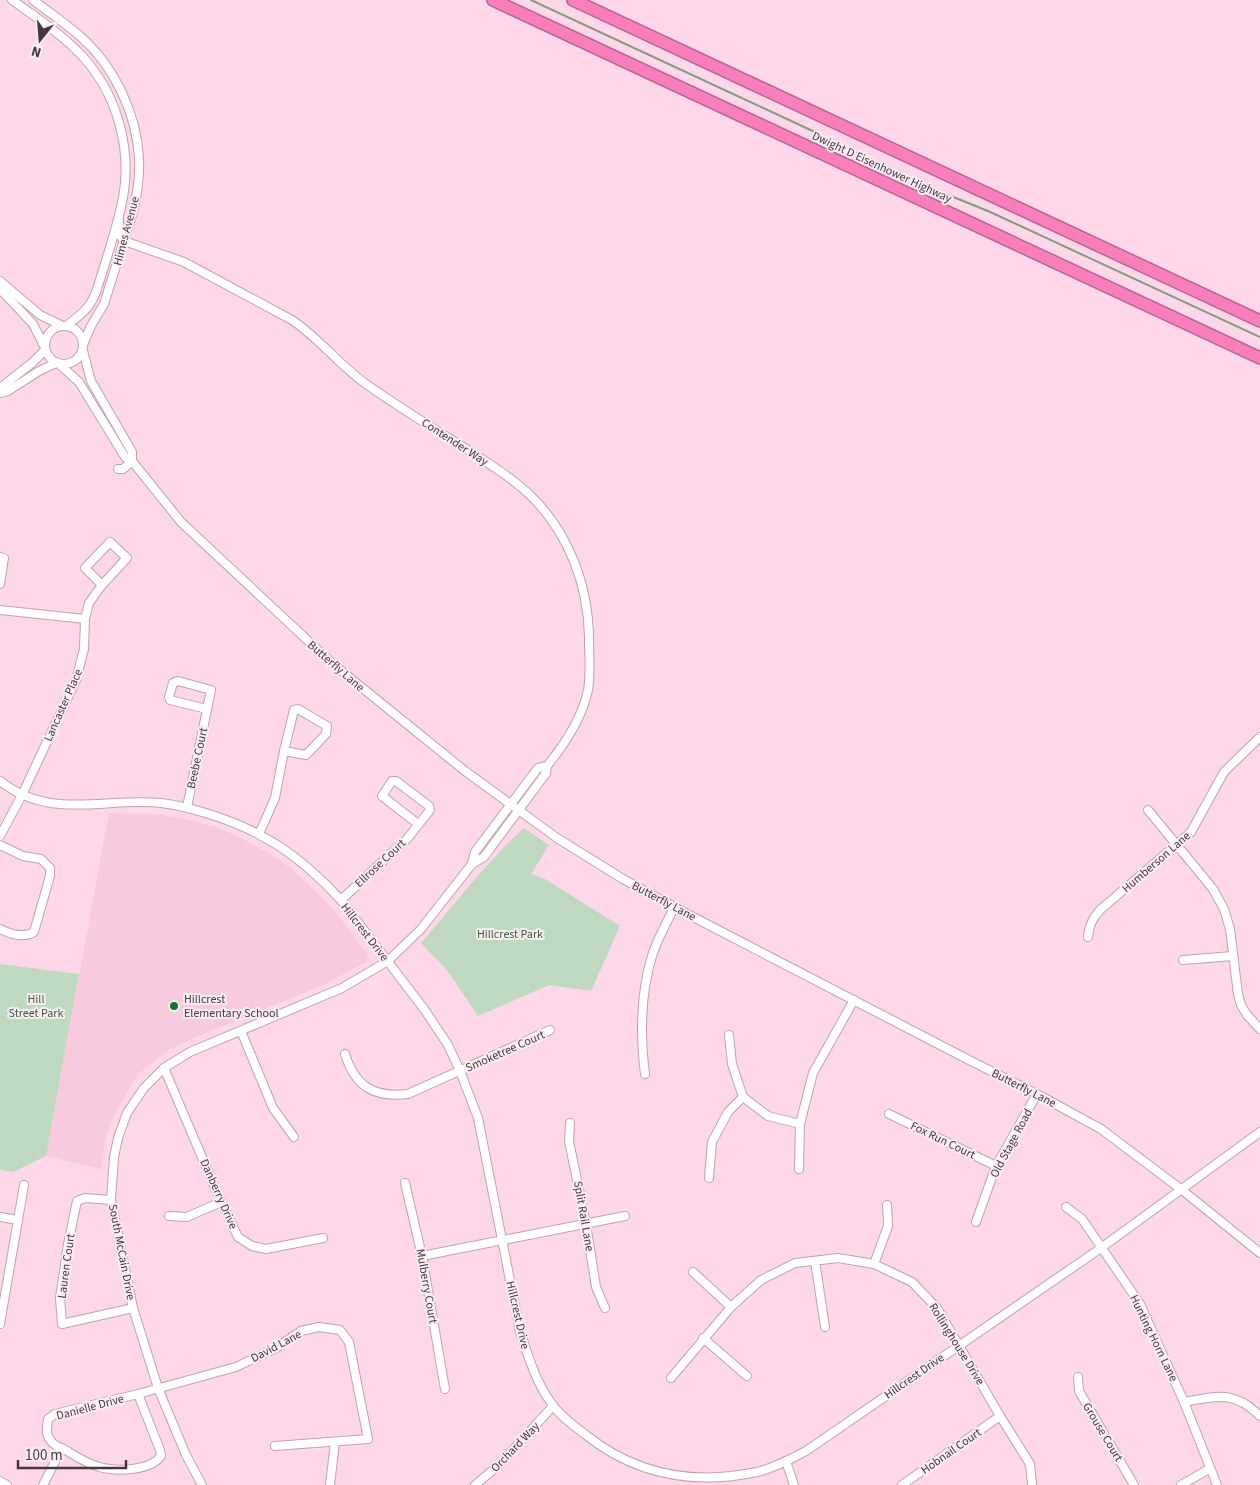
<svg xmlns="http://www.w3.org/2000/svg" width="1260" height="1485" viewBox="0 0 1260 1485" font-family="'Source Sans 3',sans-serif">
<rect width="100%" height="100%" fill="#fed8e8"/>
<!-- built -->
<polygon fill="#f7cadd" points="109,813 155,814 185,819 216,827 237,836 274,856 289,867 319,894 337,914 368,955 369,959 366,962 321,986 196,1037 170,1049 143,1070 131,1085 112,1119 106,1139 101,1169 46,1156"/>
<!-- green -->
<g fill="#bfd9c1">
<path d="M 524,828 L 549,845 L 531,874 L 545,879 L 620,926 L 591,991 L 549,985 L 478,1016 L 447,970 L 421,943 C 455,904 485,863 524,828 Z"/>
<polygon points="0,964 79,974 46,1156 13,1172 0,1170"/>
</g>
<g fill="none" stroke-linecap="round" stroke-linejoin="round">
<!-- stream -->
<g stroke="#829d85" stroke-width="2">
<polyline points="531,0 817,133"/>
<polyline points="844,147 941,192 988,211 1260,337"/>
</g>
<!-- minor casing -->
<g stroke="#c3a0b0" stroke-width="10">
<g id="minor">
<path d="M 12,0 C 37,18 63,35 83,57 C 117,94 132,149 123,198 C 117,228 107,257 98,286 C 92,307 83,313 66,326"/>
<path d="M 33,0 C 49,12 66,24 81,37 C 115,67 137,115 139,159 C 140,177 137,195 133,212 L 104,304 L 91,326 L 83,345"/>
<path d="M 119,215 L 119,234 L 124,241 L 184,262 L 292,320 C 319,338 339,365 366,384 C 400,408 436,430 471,452 C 492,466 514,479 532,497 C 569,534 588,585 589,637 C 589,654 591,673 588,690 C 582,719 565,744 547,766 L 546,773 L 484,857 L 472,864 L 421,929 L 388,961 L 342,988 L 190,1052 L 164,1068 L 144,1088 L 127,1113 L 118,1138 L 114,1157 L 111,1200 L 133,1308 L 158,1388 L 186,1455 L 202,1485"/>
<polyline points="0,281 40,315 63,326"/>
<polyline points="0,289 33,324 44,346"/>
<circle cx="64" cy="345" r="19"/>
<polyline points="83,351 91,381 132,452 132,461"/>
<polyline points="59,364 79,382 125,457 132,461 181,522 334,665 465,771 557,838 623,879 674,907 969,1060 1037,1094 1101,1129 1182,1190 1260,1253"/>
<polyline points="0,388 32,363 45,350"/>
<polyline points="0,393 8,391 39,371 56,363"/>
<polyline points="118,469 123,469 132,461"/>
<polyline points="0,557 4,558 0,584"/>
<polyline points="0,610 85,619"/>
<polygon points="298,709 327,726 326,734 306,755 284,751 294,710"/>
<path d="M 0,781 C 51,821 103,797 161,803 C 178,805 193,809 209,814 C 266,832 301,857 341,900 L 424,1009 L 448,1045 L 460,1071 L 478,1118 L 520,1331 C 528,1356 536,1383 552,1404 C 560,1416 574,1426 586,1435 C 636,1475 695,1485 757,1472 C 774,1468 791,1459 806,1451 L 1101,1248 L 1260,1132"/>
<polyline points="187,807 211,690 178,681 173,683 169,697 170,700 207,709"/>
<polyline points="1148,810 1213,889 1224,909 1230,929 1238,994 1241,1005 1247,1015 1260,1029"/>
<polyline points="259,834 275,798 284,751"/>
<polyline points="0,836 22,795 76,680 84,649 85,619 89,603 102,585 85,568 110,542 127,558 102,585"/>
<path d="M 0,845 L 23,856 L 41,859 L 50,868 L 50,876 L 34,932 C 24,938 10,934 0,929"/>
<polyline points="472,864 475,852 538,768 547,766"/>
<polyline points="341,900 407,839 430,810 429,806 396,781 392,781 382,796 418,824"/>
<path d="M 1088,937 C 1089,926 1092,919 1100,910 L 1191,832 L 1224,772 L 1260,737"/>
<polyline points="1183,960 1233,956"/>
<polyline points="241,1031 273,1108 294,1137"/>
<polyline points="729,1035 732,1064 743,1097 768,1116 800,1124"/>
<path d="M 345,1054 C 355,1087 375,1098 408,1094 L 550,1030"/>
<polyline points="164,1068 221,1202 238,1237 252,1246 266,1249 323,1238"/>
<path d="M 645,1074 C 640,1034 640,995 652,956 C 657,939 667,923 674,907"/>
<polyline points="889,1114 996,1166"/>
<polyline points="570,1123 569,1141 586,1224 596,1287 605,1308"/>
<polyline points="799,1169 800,1124 813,1073 854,1000"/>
<polyline points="709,1178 712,1142 728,1112 743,1097"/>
<polyline points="405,1183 422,1256 445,1389"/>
<polyline points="111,1200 85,1198 77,1201 68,1244 60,1298 62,1324 133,1308"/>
<polyline points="1066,1207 1082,1219 1140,1304 1184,1402 1217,1485"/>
<polyline points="169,1216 187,1217 221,1202"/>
<polyline points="0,1217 18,1220"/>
<polyline points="976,1222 996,1166 1037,1094"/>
<polyline points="422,1256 625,1216"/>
<polyline points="815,1261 825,1327"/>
<polyline points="874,1264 888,1226 887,1205"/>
<polyline points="693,1272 731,1307"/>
<polyline points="0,1324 24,1185"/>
<polyline points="703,1338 747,1376"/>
<polyline points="1078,1377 1079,1391 1134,1485"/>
<polyline points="671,1378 731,1307 761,1280 795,1263 838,1258 874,1264 912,1282 937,1308 1000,1416 1030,1464 1032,1484"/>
<path d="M 138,1394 L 160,1450 L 161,1456 C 150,1471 119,1471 103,1468 C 90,1465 78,1458 67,1451 C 62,1448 54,1446 51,1441 C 45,1434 47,1428 48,1419 L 55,1414 L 138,1394 L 236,1367 L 276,1348 L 301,1331 L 319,1327 L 340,1330 L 349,1342 L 368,1439 L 275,1446"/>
<path d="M 1184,1402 C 1216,1396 1234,1390 1260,1416"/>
<polyline points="786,1461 794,1485"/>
<polyline points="0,1481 7,1485"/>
<polyline points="43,1485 62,1448"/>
<polyline points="330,1485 335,1442"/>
<polyline points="475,1485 500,1464 553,1406"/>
<polyline points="902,1485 1000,1416"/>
<polyline points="1181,1485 1209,1469"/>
</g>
</g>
<!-- highway casing -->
<g stroke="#ba6590" stroke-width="14">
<g id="highway">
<polyline points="493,0 1260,358"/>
<polyline points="573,0 1260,321"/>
</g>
</g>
<!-- minor -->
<use href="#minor" stroke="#fff" stroke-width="8"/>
<!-- highway -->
<use href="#highway" stroke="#f97ebc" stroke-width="11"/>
</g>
<!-- markers -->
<circle fill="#0a792e" stroke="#fcedf3" stroke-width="2" cx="174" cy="1006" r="5"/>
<g text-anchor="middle" stroke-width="4" stroke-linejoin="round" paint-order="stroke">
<!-- street labels -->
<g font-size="12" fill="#46373e" stroke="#fcedf3">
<text transform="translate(882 167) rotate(25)" y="4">Dwight D Eisenhower Highway</text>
<text transform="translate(126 231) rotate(-75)" y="4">Himes Avenue</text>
<text transform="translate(455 442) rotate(33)" y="4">Contender Way</text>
<text transform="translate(336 666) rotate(41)" y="4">Butterfly Lane</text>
<text transform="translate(63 705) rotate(-66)" y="4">Lancaster Place</text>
<text transform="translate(197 758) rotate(-78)" y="4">Beebe Court</text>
<text transform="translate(1156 862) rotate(-41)" y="4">Humberson Lane</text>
<text transform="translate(380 863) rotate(-43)" y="4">Ellrose Court</text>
<text transform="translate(664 901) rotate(28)" y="4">Butterfly Lane</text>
<text transform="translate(365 932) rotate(52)" y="4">Hillcrest Drive</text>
<text transform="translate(505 1051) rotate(-24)" y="4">Smoketree Court</text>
<text transform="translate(1024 1088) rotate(27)" y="4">Butterfly Lane</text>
<text transform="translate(943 1140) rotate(26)" y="4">Fox Run Court</text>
<text transform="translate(1011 1143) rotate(-62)" y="4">Old Stage Road</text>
<text transform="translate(219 1194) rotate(66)" y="4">Danberry Drive</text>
<text transform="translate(584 1216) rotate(80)" y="4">Split Rail Lane</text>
<text transform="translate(122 1252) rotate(79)" y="4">South McCain Drive</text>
<text transform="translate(66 1266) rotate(-82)" y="4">Lauren Court</text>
<text transform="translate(427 1286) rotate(80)" y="4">Mulberry Court</text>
<text transform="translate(518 1315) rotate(77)" y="4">Hillcrest Drive</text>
<text transform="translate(1154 1338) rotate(64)" y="4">Hunting Horn Lane</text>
<text transform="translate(957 1344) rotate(58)" y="4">Rollinghouse Drive</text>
<text transform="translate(276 1346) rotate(-28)" y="4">David Lane</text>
<text transform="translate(914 1376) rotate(-35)" y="4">Hillcrest Drive</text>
<text transform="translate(90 1407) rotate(-15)" y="4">Danielle Drive</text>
<text transform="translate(1103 1432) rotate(59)" y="4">Grouse Court</text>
<text transform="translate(515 1447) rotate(-46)" y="4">Orchard Way</text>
<text transform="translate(951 1451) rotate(-35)" y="4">Hobnail Court</text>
</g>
<!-- park labels -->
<g font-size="12" fill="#345f3b" stroke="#fcedf3">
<text x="510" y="938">Hillcrest Park</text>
<text x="36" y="1003">Hill<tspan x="36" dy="14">Street Park</tspan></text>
</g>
<!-- poi labels -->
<g font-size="12" fill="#46373e" stroke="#fcedf3" text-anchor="start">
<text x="184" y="1003">Hillcrest<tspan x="184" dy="14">Elementary School</tspan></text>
</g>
</g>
<!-- north arrow -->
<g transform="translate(40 40) rotate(197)" stroke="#fcedf3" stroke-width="4" paint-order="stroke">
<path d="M0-4L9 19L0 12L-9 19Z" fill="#46373e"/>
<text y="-8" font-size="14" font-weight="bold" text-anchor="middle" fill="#46373e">N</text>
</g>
<!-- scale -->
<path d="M18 1460v8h108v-8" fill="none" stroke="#46373e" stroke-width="2.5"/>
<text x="25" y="1460" font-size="15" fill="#46373e" stroke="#fcedf3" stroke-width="4" paint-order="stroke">100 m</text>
</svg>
